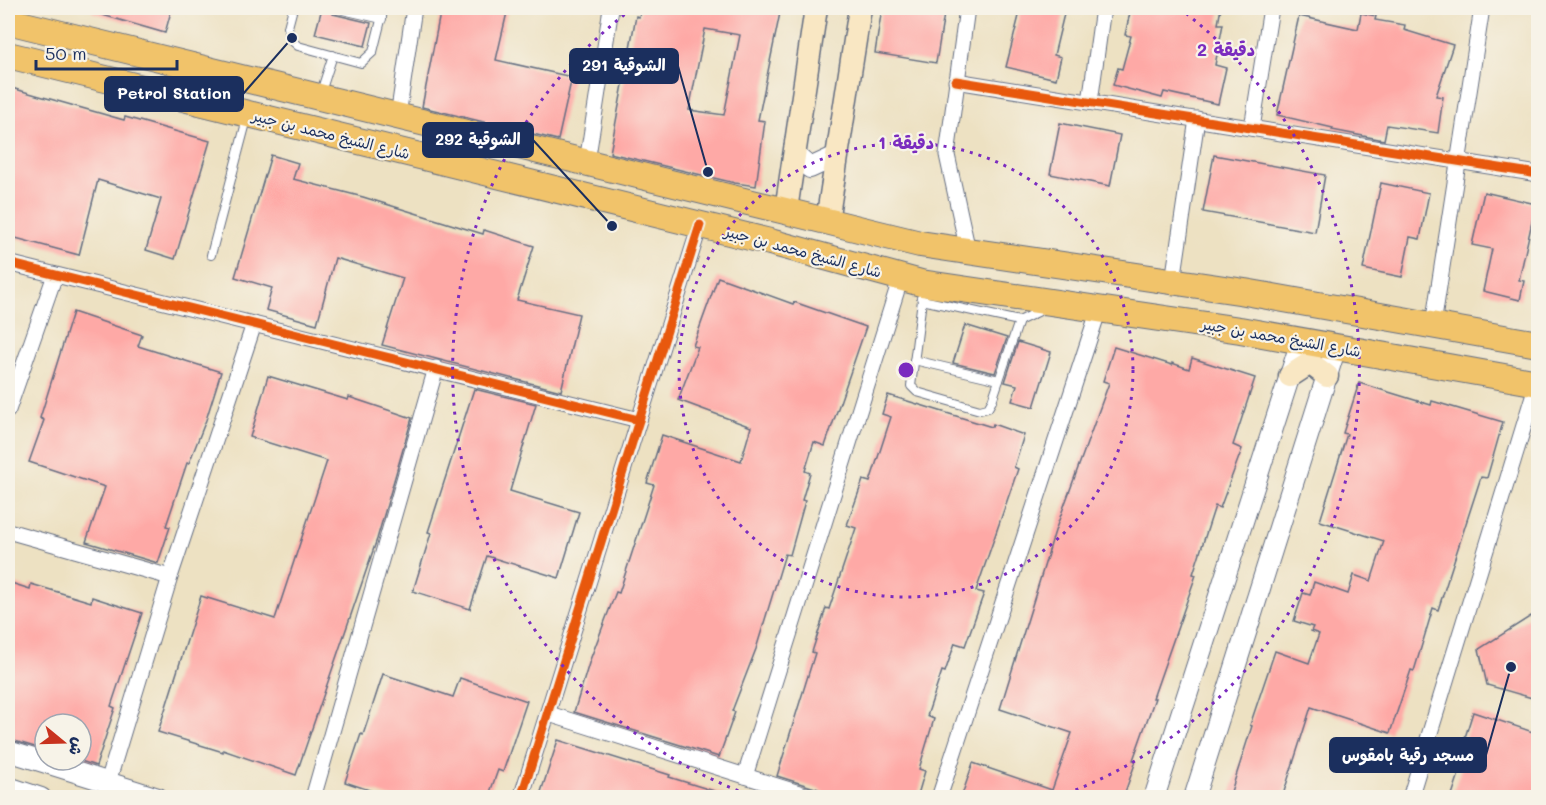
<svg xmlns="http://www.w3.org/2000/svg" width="1546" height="805" viewBox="0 0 1546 805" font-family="Mali,'Playpen Sans Arabic',sans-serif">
<rect width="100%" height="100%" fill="#f7f3e8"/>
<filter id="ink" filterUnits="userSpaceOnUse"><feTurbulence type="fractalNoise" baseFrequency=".0167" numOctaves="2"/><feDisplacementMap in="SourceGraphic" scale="12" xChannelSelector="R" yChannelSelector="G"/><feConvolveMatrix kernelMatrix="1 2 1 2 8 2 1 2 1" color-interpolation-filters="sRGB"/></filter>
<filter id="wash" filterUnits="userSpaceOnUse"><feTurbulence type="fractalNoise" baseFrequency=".008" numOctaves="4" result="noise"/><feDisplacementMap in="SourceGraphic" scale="24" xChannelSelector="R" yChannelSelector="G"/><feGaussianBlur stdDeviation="1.35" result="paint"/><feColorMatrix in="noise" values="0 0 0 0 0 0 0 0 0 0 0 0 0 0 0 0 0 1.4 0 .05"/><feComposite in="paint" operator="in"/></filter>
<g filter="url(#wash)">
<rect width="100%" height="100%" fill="#ede1c2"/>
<g id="blocks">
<!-- building -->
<g fill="#fea9a6" fill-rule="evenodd">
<polygon points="93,8 172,8 165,33 92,12"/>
<polygon points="322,8 328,8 333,14 371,23 365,46 315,34"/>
<polygon points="441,8 508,8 496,60 572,77 558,140 422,107"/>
<path d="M 641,8 L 781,8 L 758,120 L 765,121 L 756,186 L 735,183 L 610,153 L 636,16 L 639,17 ZM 705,29 L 740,35 L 724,115 L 689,110 Z"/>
<polygon points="882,8 945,8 936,63 875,53"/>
<polygon points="1021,8 1057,8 1056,11 1064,14 1054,55 1061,57 1056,79 1006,67"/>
<polygon points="1131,8 1221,8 1218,24 1223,24 1215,65 1226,68 1218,104 1164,92 1162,98 1113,85 1118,68 1122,69 1131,36 1125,35"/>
<polygon points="1361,13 1376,16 1375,20 1405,25 1404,30 1453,45 1436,96 1443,97 1438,133 1387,125 1384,140 1332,130 1333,128 1277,115 1299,16 1358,29"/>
<polygon points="8,87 124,120 125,117 210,141 175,259 146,250 161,199 98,180 79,255 8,236"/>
<polygon points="1060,123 1120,135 1110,186 1050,174"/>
<polygon points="271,155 298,163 293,179 363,197 483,234 484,230 534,246 517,300 579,314 561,391 382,345 403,278 335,258 317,324 266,310 272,288 235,277"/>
<polygon points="1214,155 1325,175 1315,232 1203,212"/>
<polygon points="1381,183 1429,193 1420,239 1410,237 1402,277 1363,269"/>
<polygon points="1484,192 1536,204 1519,280 1524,281 1520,300 1483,291 1492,249 1472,245"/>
<polygon points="718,277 793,304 794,302 866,327 825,446 814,442 805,471 810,473 802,500 805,501 790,555 785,554 756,649 732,711 735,712 719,757 574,712 590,660 616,592 619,593 654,485 647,483 662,435 741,461 751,427 678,400 698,347 693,346"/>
<polygon points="73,312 142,335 138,346 221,372 206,420 189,463 187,463 166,526 170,527 158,563 86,542 105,487 29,462 44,420 40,418"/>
<polygon points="965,325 1007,338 995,373 953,363"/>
<polygon points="1018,342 1051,352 1034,407 1012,401 1017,385 1005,382"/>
<polygon points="1114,347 1172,365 1172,363 1189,369 1192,358 1255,378 1233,445 1242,449 1220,508 1215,506 1193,574 1196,575 1153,698 1155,698 1133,760 1136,761 1123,798 961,798 973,763 1052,790 1072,733 1000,709 1055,531 1109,383 1103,381"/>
<polygon points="268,376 348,400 349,397 412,418 377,539 296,775 223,750 223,752 158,732 201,596 275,619 327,461 250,437"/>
<polygon points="1359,383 1431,405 1432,401 1503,422 1487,478 1481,477 1438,610 1433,608 1414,671 1411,670 1390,733 1311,707 1282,798 1229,798 1252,726 1250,725 1275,651 1309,663 1319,634 1311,631 1313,627 1294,621 1303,593 1310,595 1314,582 1348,594 1354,575 1371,581 1384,541 1320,521 1347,434 1343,433"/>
<polygon points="474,389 536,404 510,491 579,512 559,578 487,556 470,609 413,591 431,533 428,532"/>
<polygon points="888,395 992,427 993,424 1024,435 1014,467 1018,469 976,591 984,593 965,646 955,643 945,672 942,671 927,716 934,719 919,769 925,771 917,798 825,798 823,792 818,789 777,776 815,653 812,652 826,608 829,609 856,528 847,525 863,480 870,482 891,417 882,414"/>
<polygon points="8,582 30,589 31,584 91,602 92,597 142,613 111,706 115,708 96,766 81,761 81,724 45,724 45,750 8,739"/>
<polygon points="1531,616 1539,629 1539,700 1487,685 1479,649"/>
<polygon points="383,674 453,697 460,678 527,701 503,772 498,770 488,798 393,798 345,782 361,734 363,735"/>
<polygon points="1473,712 1539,734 1539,798 1451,798 1461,768 1456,766"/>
<polygon points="558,740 670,775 669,777 724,794 723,798 539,798"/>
</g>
</g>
</g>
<g filter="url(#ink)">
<use href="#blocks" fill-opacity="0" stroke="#646d81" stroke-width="1.5"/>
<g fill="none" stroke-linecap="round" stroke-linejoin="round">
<!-- service casing -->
<g stroke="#646d81" stroke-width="10">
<g id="service">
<polyline points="293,8 288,27 291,40 298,46 361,63 373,52 384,8"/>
<polyline points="334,8 382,19"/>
<polyline points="320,95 333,55"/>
<polyline points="211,255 247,119"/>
<polyline points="921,298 922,300 1019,321 1044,309"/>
<polyline points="922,300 911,386 917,392 980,410 988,408 992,401 1019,321"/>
<polyline points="914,360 999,380"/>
</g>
</g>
<!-- minor casing -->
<g stroke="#646d81" stroke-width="17">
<g id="minor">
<polyline points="967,8 947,155 968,251"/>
<polyline points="956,81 1538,174"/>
<polyline points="1090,102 1103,8"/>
<polyline points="398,116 414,8"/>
<polyline points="1252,128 1271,8"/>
<polyline points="587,162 611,8"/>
<polyline points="8,263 639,420"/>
<polyline points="1173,281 1197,119"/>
<polyline points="1433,325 1482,8"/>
<polyline points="8,410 55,275"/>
<polyline points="8,531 170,577"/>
<polyline points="549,714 815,798"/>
<polyline points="745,776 901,277"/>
<polyline points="108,782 170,577 254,324"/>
<polyline points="313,798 436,368"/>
<polyline points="521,798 700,225"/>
<polyline points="939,798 1099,309"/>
<polyline points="1410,798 1537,383"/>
</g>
</g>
<!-- tertiary casing -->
<g stroke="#646d81" stroke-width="22">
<g id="tertiary">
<polyline points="794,154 810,168 836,156"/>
<polyline points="8,751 158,798"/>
<polyline points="8,787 41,798"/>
<polyline points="1154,798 1301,341"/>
<polyline points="1194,798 1336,347"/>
</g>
</g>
<!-- secondary casing -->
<g stroke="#646d81" stroke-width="25">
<g id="secondary">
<polyline points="786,210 816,8"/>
<polyline points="827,221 860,8"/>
<polyline points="1290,376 1310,363 1327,376"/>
</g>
</g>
<!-- primary casing -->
<g stroke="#646d81" stroke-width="28">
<g id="primary">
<polyline points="8,21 920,244 1245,292 1538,344"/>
<polyline points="8,55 770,242 921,283 1240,330 1538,383"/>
</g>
</g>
<!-- service -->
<use href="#service" stroke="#fff" stroke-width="8"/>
<!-- minor -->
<use href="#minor" stroke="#fff" stroke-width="15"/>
<!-- tertiary -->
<use href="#tertiary" stroke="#fff" stroke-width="20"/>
<!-- secondary -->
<use href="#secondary" stroke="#f9e7c3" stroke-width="22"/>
<!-- primary -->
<use href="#primary" stroke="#f1c36a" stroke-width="26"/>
<!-- cycleway casing -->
<g stroke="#f7f3e8" stroke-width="13">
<g id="cycleway">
<polyline points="956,81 1538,174"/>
<polyline points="8,263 639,420"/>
<polyline points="521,798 700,225"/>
</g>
</g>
<!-- cycleway -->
<use href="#cycleway" stroke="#e8590c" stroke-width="9"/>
</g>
</g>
<!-- distance rings -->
<g fill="none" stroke="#7b2cbf" stroke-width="3" stroke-dasharray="3 6">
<circle cx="906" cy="370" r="227"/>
<path d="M755 797A453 453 0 0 1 633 8M1179 8A453 453 0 0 1 1057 797"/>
</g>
<g text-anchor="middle" stroke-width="4.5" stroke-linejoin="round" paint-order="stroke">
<!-- street labels -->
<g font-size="15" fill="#1b2f5e" stroke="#f7f3e8">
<text transform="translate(331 135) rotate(14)" y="5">شارع الشيخ محمد بن جبير</text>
<text transform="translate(803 252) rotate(15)" y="5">شارع الشيخ محمد بن جبير</text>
<text transform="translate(1281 338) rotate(10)" y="5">شارع الشيخ محمد بن جبير</text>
</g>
</g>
<circle cx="906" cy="370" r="9" fill="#7b2cbf" stroke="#f7f3e8" stroke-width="3"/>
<g font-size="18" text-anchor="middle" font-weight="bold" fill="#7b2cbf" stroke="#f7f3e8" stroke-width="4.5" stroke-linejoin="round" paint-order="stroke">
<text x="1226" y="56">2 دقيقة</text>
<text x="906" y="149">1 دقيقة</text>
</g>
<!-- callouts -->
<path fill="none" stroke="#1b2f5e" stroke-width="2" d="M708 172L678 66M292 38L243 94M612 226L533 140M1511 667L1486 755"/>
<g fill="#1b2f5e" stroke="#f7f3e8" stroke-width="2">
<circle cx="708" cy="172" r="6"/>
<circle cx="292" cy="38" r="6"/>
<circle cx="612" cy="226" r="6"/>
<circle cx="1511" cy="667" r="6"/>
</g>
<g fill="#1b2f5e" stroke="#1b2f5e" stroke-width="2">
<rect x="570" y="49" width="108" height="34" rx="6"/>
<rect x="105" y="77" width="138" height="34" rx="6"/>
<rect x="423" y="123" width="110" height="34" rx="6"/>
<rect x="1330" y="738" width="156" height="34" rx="6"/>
</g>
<g font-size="16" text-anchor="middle" font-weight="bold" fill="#fff">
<text x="624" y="71">الشوقية 291</text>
<text x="174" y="99">Petrol Station</text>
<text x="478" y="145">الشوقية 292</text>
<text x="1408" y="761">مسجد رقية بامقوس</text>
</g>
<!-- margin -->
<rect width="1546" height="805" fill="none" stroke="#f7f3e8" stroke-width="30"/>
<!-- north arrow -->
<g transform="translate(63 742) rotate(109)"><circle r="28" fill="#f7f3e8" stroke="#9fa5b1" stroke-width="1.5"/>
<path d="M0-4.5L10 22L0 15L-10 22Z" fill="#c8321e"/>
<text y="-9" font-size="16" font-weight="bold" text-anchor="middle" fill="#1b2f5e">ش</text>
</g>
<!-- scale -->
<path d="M36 60v9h141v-9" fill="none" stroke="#1b2f5e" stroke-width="3"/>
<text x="45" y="60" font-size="18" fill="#1b2f5e" stroke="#f7f3e8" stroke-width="4.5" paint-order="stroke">50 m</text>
</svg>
